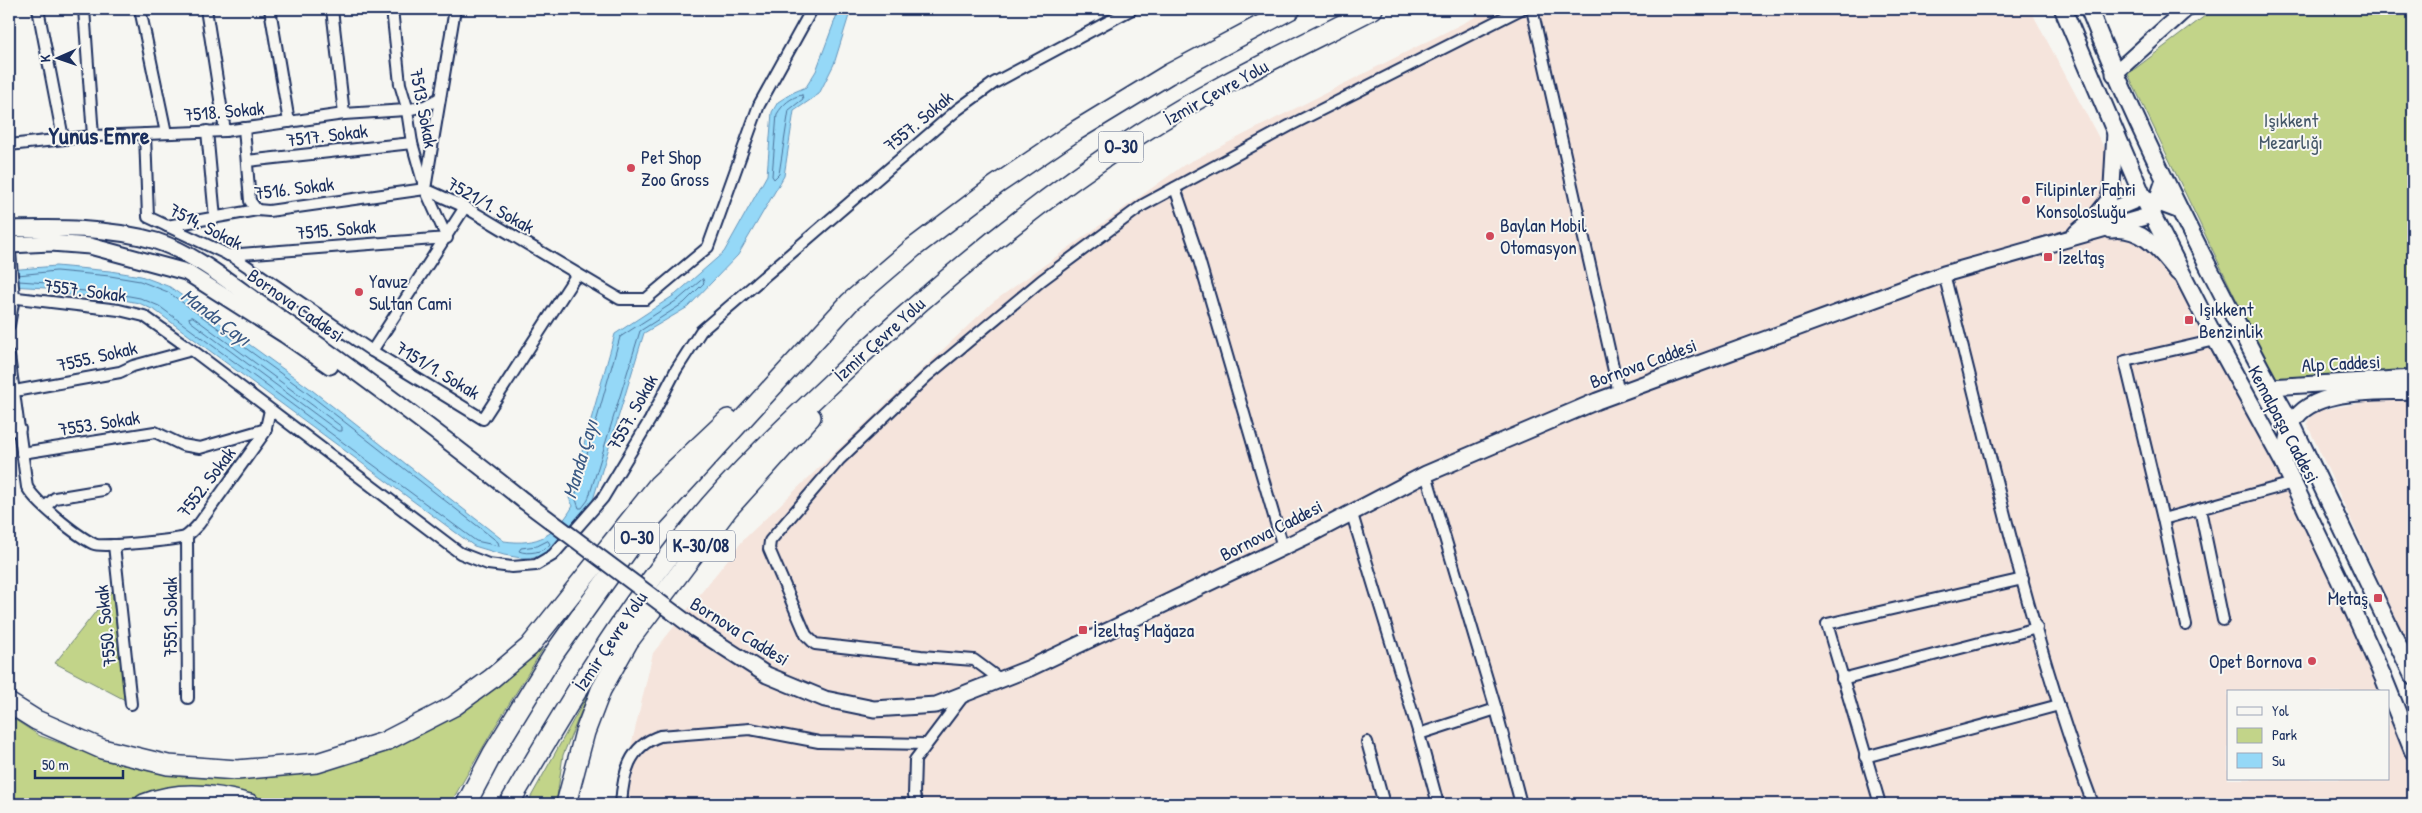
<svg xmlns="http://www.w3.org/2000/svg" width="2422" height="813" viewBox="0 0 2422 813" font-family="'Patrick Hand',sans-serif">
<rect width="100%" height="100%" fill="#f6f6f2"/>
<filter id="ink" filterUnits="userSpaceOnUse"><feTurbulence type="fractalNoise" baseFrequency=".02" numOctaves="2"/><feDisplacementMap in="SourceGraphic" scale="10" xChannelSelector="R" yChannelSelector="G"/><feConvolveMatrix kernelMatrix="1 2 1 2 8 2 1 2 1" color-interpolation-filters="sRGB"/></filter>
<g filter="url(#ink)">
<!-- built -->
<g fill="#f5e4dc">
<polygon points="1491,9 2030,9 2263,445 2336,589 2380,692 2228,692 2228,779 2388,779 2388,712 2413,776 2413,804 623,804 624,776 653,653 744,539 993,302 1184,165"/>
<polygon points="2396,396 2413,396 2413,655 2307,424 2308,420 2317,411"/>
</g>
<!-- green -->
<g fill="#c2d489" stroke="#6e8274">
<polygon points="2214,9 2413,9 2413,373 2275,380 2128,74"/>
<polygon points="112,591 127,701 55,663"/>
<polygon points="543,649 493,730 450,804 264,804 219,790 175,789 131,799 123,804 9,804 9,716 40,736 120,764 182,777 256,777 442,722"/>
<polygon points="590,690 563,755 556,804 527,804"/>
</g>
<!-- water -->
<path fill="#95d8f7" stroke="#6494ba" d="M 839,9 L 851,9 L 834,64 L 819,94 L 794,111 L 784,176 L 738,255 L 688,307 L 644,333 L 592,503 L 551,552 L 537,557 L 521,558 L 504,555 L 474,546 L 156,311 L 139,303 L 113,298 L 56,294 L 46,288 L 9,286 L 9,270 L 56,266 L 110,271 L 141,276 L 170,287 L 308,387 L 504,541 C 538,546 556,535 573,506 L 569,498 L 615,334 L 676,294 L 724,252 L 767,175 L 772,112 L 778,102 L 792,93 L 806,87 L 816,71 Z"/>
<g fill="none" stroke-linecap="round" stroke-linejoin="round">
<!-- shore -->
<g stroke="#4c739b" stroke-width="1">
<path d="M 802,95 L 803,99 L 789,110 L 779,174 L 774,179 L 772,176 L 777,114 C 783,104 791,97 802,95 Z"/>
<polyline points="18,275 56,271 110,276 140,281 168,292 305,391 498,542 499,546 476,541 159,306 140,298 113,293 58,289 47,283 19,281"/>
<polygon points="703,279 704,283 684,303 640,331 588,500 582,508 579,508 575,497 620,337 679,299"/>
<polygon points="193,317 342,427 342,431 338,431 190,321 189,318"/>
<path d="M 548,541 L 550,544 C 545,552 527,555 519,551 L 521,548 L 537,546 Z"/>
</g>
<!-- street casing -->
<g stroke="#1b2f5e" stroke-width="14">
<g id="street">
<polyline points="38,9 63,138"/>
<polyline points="84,9 93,136"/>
<polyline points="140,9 166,133"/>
<polyline points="206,9 225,131"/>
<polyline points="270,9 289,122"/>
<polyline points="332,9 344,114"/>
<polyline points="455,9 425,189 465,207 620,299 646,299 708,247 759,105 812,9"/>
<polyline points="1532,9 1619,393"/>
<polyline points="244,128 250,201 257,210"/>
<polyline points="207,131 215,218"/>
<polyline points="145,134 148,217 235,258 372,351"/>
<polyline points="9,145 93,136 225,131 344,114 406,110 425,106 440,98"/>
<polyline points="247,161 412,143"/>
<polyline points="1175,188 1197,253 1283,547"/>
<polyline points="465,207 372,351 483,419 577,274"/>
<polyline points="167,226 257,210 269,211 425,189"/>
<polyline points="228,255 447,238 425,189 412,143 406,104 400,84 392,9"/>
<path d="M 1944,274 C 1990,451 2029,634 2093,804"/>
<polyline points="9,297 119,310 144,316 192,350 460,553 488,564 512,567 536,565 553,555 603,498 650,420 676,370 701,331 957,110 994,83 1132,9"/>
<polyline points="9,325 14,298 9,240"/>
<path d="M 9,356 L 27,487 C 36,503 77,536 94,544 C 101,548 175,540 185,537 C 190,534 195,528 199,524 L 265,432 L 270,410"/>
<polyline points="9,392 120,372 133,366 192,350"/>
<polyline points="9,431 20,429"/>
<polyline points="22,453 155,432 182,445 200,448 266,429"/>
<polyline points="1426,474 1496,709 1521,804"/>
<polyline points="45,507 55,498 103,490"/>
<polyline points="2200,509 2223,620"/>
<polyline points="1351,511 1419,734 1438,804"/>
<polyline points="2163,519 2125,361 2216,340"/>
<polyline points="187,536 188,698"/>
<polyline points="114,545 131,704"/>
<polyline points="2186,625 2163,519 2293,483"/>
<polyline points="1842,679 2037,628"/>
<polyline points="1001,680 974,660 921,656 815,644 806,635 769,549 770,541 839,460 927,376 1042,280 1143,205 1289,126 1521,9"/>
<polyline points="1419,734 1496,709"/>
<polyline points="1367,742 1384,804"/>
<polyline points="1865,757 2059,705"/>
<path d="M 621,804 C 623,774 629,746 660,736 L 750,729 L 819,742 L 926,744"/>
<polyline points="917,804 914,795 915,760 964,695"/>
<polyline points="1880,804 1827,624 2023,579"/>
</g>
</g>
<!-- secondary casing -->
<g stroke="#1b2f5e" stroke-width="19">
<g id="secondary">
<polyline points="2114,74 2186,9"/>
<polyline points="2096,216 2108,201 2112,186 2115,132"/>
<path d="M 9,229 C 58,228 108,227 156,241 C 196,254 231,284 266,308 C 354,369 440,434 524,501"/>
<path d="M 2111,230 C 2143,226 2160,251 2178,273"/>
<polyline points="2076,233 2095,217 2143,197 2180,211"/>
<polyline points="9,245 51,243 90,246 186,272 285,335 330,366"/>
<polyline points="2270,387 2413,378"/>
<path d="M 2284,464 C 2287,451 2287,433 2293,422 C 2313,387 2378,393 2413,391"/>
<polyline points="694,628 767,675 825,699 874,709 936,705 1030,668 1311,534 1426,474 1597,401 1944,274 2152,215 2164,180"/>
</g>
</g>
<!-- primary casing -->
<g stroke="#1b2f5e" stroke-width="20">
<g id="primary">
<polyline points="2063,9 2143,197 2216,340 2284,464 2339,579 2384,679 2413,751"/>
<path d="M 2089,9 C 2124,98 2166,184 2210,270 C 2237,322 2262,374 2292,424 L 2413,676"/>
</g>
</g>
<!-- highway casing -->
<g stroke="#1b2f5e" stroke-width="22">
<g id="highway">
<polyline points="9,703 36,720 102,749 168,765 237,770 317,763 384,742 454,706 491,679 529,647 658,485 728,419"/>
<path d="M 144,804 C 178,790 216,794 250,804"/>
<polyline points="466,804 493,753 555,652 645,526 850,302 913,248 996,185 1077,130 1169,74 1291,9"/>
<path d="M 509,804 C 566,707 623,611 694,524 C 740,468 793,419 845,370 C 938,283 1034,203 1140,134 C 1214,86 1295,49 1373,9"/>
<polyline points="566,804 585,732 601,690 628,642 728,509 811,417"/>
</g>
</g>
<!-- street -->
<use href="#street" stroke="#f6f6f2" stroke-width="10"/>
<!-- secondary -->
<use href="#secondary" stroke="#f6f6f2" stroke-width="15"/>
<!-- primary -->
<use href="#primary" stroke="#f6f6f2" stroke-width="16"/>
<!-- highway -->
<use href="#highway" stroke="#f6f6f2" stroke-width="19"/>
<!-- secondary-bridge casing -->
<g stroke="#1b2f5e" stroke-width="19" stroke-linecap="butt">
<polyline id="secondary-bridge" points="524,501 694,628"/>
</g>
<!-- secondary-bridge -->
<use href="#secondary-bridge" stroke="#f6f6f2" stroke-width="15"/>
</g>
</g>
<!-- markers -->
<g fill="#d1495b" stroke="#f6f6f2" stroke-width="2">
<circle cx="631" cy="168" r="5"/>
<circle cx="2026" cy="200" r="5"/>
<circle cx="1490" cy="236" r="5"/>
<rect x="2043" y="252" width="10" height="10" rx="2.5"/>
<circle cx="359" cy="292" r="5"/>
<rect x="2184" y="315" width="10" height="10" rx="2.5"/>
<rect x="2373" y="593" width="10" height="10" rx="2.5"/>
<rect x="1078" y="625" width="10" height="10" rx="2.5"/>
<circle cx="2312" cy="661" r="5"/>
</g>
<g text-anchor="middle" stroke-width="4" stroke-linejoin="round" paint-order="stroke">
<!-- shield labels -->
<g fill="#f6f6f2" stroke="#5d6b8a" stroke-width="1">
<rect x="1098.5" y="131.5" width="45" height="31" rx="4"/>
<rect x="614.5" y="522.5" width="45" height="31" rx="4"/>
<rect x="667" y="530.5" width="68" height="31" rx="4"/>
</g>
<g font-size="18" font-weight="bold" fill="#1b2f5e">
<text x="1121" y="153">O-30</text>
<text x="637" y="544">O-30</text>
<text x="701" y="552">K-30/08</text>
</g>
<!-- street labels -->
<g font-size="19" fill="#1b2f5e" stroke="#f6f6f2">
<text transform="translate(1216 92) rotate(-29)" y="7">İzmir Çevre Yolu</text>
<text transform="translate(424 108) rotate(79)" y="7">7513. Sokak</text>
<text transform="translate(224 111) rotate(-5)" y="7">7518. Sokak</text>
<text transform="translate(918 121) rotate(-40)" y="7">7557. Sokak</text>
<text transform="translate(327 135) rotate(-7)" y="7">7517. Sokak</text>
<text transform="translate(294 188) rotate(-7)" y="7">7516. Sokak</text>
<text transform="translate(491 205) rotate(29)" y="7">7521/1. Sokak</text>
<text transform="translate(206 226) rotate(27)" y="7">7514. Sokak</text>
<text transform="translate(336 229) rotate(-5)" y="7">7515. Sokak</text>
<text transform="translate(85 290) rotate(7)" y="7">7557. Sokak</text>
<text transform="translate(296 305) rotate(35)" y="7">Bornova Caddesi</text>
<text transform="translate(879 339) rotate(-42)" y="7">İzmir Çevre Yolu</text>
<text transform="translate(97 356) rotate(-13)" y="7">7555. Sokak</text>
<text transform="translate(1643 363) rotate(-20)" y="7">Bornova Caddesi</text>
<text transform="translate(2341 363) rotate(-3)" y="7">Alp Caddesi</text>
<text transform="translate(438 370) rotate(31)" y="7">7151/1. Sokak</text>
<text transform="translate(632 412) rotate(-61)" y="7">7557. Sokak</text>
<text transform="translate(99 423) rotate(-9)" y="7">7553. Sokak</text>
<text transform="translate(2284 424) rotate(62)" y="7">Kemalpaşa Caddesi</text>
<text transform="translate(206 482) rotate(-53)" y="7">7552. Sokak</text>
<text transform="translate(1271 530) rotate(-27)" y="7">Bornova Caddesi</text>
<text transform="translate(170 617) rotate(-90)" y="7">7551. Sokak</text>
<text transform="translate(105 626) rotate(-96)" y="7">7550. Sokak</text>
<text transform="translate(740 631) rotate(32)" y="7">Bornova Caddesi</text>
<text transform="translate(610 641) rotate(-56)" y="7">İzmir Çevre Yolu</text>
</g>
<!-- park labels -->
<g font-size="19" fill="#455869" stroke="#f6f6f2">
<text x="2291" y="127">Işıkkent<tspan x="2291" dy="22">Mezarlığı</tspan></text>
</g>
<!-- poi labels -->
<g font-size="19" fill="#1b2f5e" stroke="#f6f6f2" text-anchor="start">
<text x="641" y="164">Pet Shop<tspan x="641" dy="22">Zoo Gross</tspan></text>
<text x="2036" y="196">Filipinler Fahri<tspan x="2036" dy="22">Konsolosluğu</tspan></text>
<text x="1500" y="232">Baylan Mobil<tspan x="1500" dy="22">Otomasyon</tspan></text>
<text x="2058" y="264">İzeltaş</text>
<text x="369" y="288">Yavuz<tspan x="369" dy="22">Sultan Cami</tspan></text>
<text x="2199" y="316">Işıkkent<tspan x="2199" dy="22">Benzinlik</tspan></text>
<text x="2368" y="605" text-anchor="end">Metaş</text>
<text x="1093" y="637">İzeltaş Mağaza</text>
<text x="2302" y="668" text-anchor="end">Opet Bornova</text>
</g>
<!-- water labels -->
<g font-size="20" font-style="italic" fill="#3a5984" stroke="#f6f6f2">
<text transform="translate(216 317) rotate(37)" y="7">Manda Çayı</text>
<text transform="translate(580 459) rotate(-74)" y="7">Manda Çayı</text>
</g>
<!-- district labels -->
<g font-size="24" font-weight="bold" fill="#1b2f5e" stroke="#f6f6f2">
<text x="99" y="144">Yunus Emre</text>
</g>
</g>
<!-- margin -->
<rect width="2422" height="813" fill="none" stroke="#f6f6f2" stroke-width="30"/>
<rect x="15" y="15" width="2392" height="783" fill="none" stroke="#1b2f5e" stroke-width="2" filter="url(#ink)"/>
<!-- legend -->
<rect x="2227" y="690" width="162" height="90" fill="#f6f6f2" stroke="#9ea6b7"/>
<rect x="2237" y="707" width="25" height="8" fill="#f6f6f2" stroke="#9ea6b7"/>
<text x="2272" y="716" font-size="15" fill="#1b2f5e">Yol</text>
<rect x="2237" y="728" width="25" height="15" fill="#c2d489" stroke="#9ea6b7"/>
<text x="2272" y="740" font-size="15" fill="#1b2f5e">Park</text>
<rect x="2237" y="753" width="25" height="15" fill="#95d8f7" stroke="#9ea6b7"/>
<text x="2272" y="766" font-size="15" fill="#1b2f5e">Su</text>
<!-- north arrow -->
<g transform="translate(58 58) rotate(268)" stroke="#f6f6f2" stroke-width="4" paint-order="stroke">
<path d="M0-4L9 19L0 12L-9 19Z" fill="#1b2f5e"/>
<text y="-8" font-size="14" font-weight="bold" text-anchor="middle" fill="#1b2f5e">K</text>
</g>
<!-- scale -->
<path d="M35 770v8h88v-8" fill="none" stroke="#1b2f5e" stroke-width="2.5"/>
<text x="42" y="770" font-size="15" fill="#1b2f5e" stroke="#f6f6f2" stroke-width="4" paint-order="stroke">50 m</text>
</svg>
